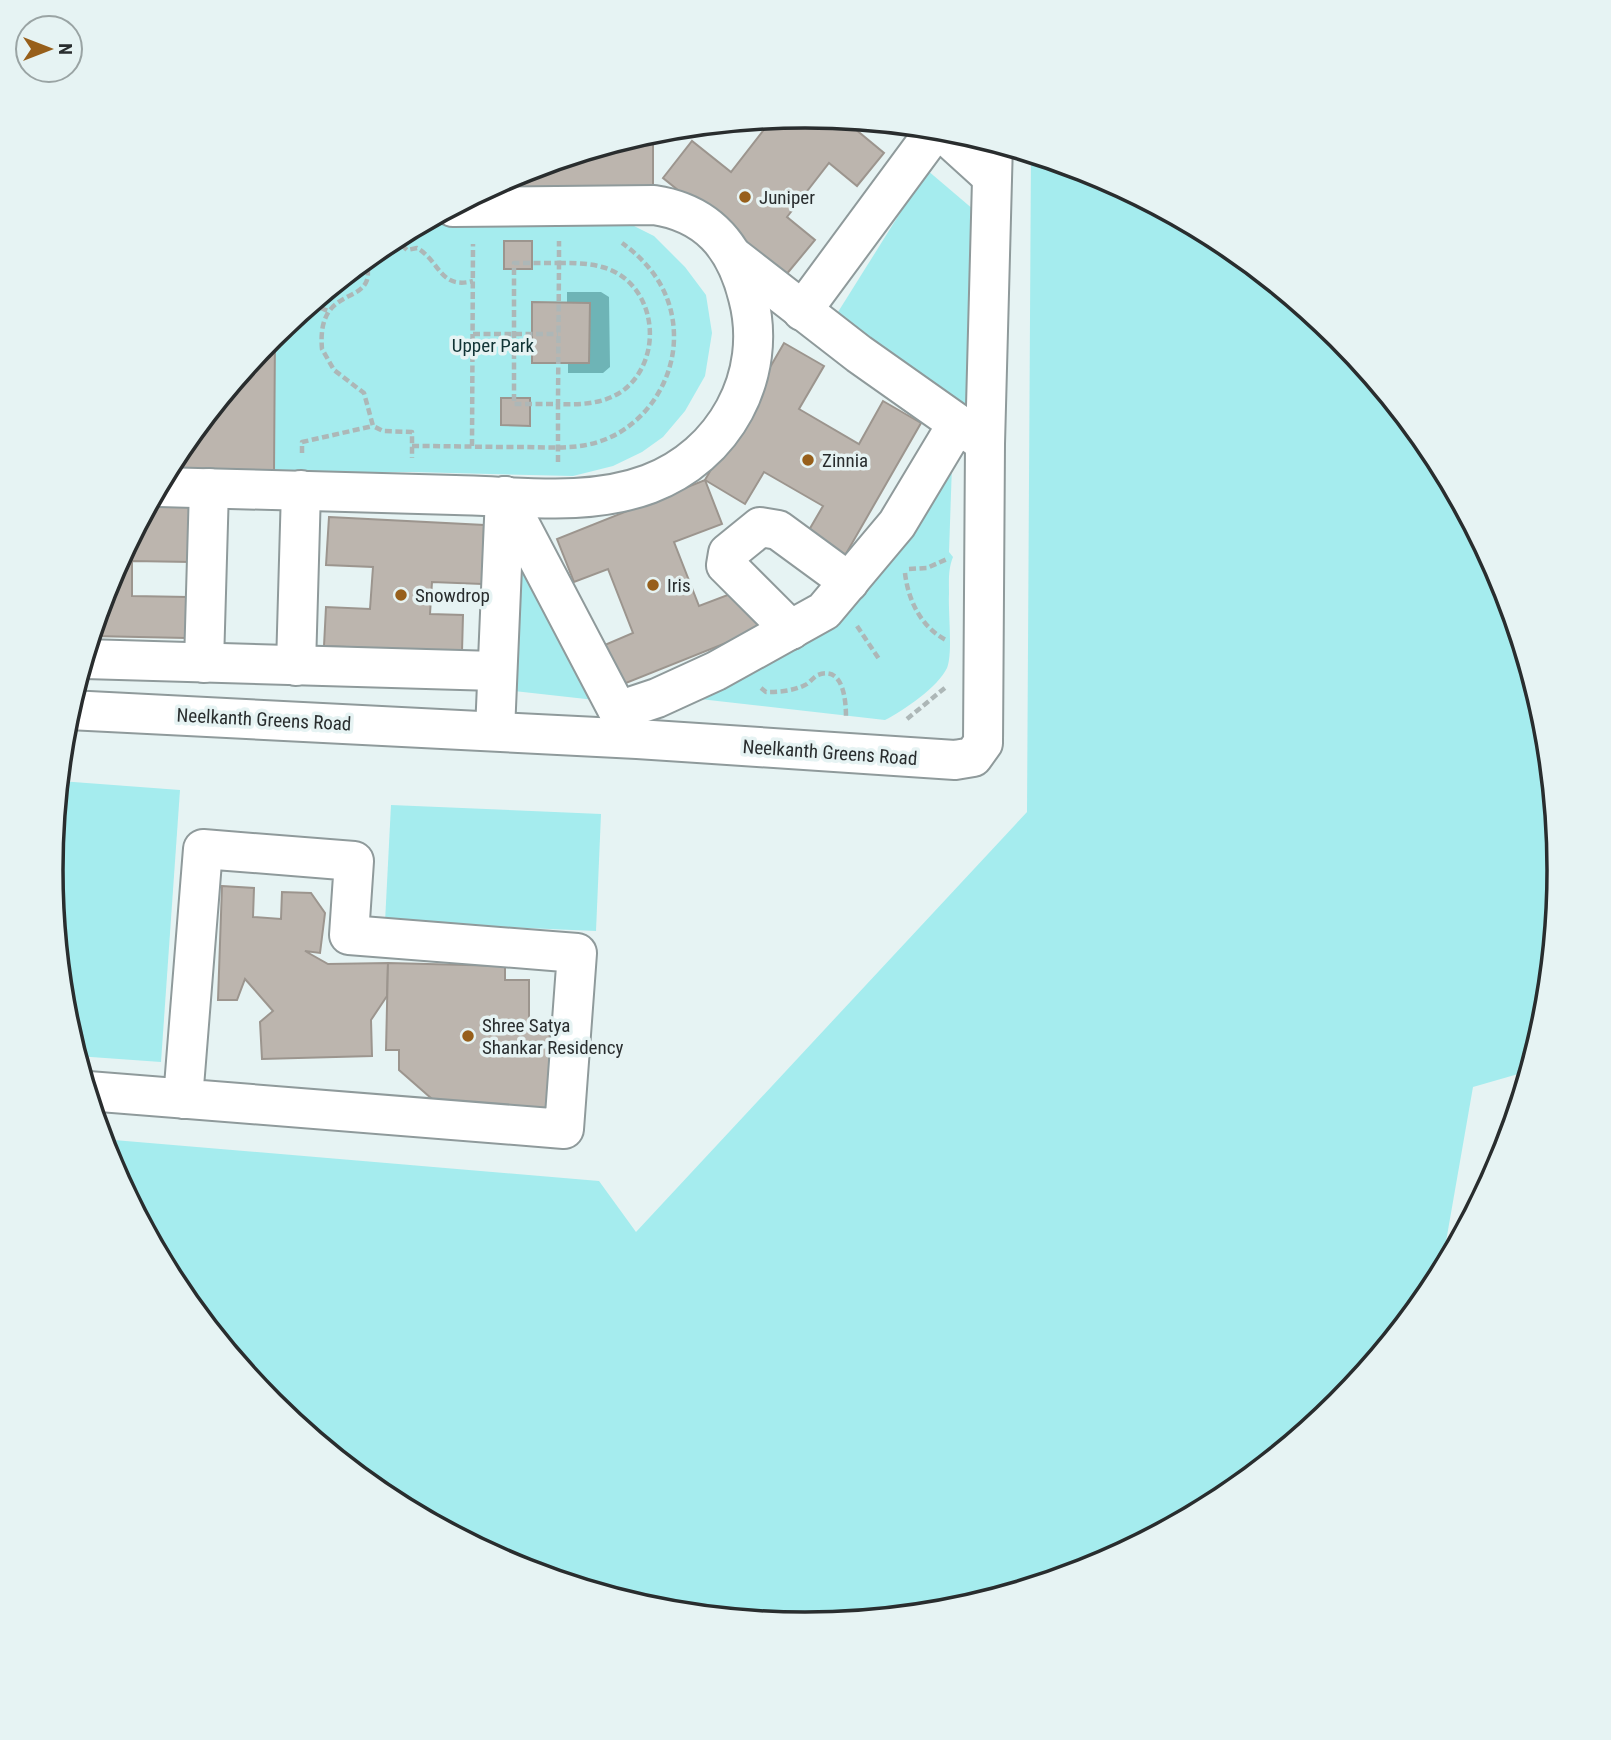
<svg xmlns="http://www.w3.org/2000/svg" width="1611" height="1740" viewBox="0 0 1611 1740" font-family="'Roboto Condensed',sans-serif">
<rect width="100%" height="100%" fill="#e6f3f3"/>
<!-- green -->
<g fill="#a5ecee">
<polygon points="1031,153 1095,173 1225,243 1339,337 1433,451 1503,582 1546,723 1560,870 1546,1018 1529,1071 1473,1087 1440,1276 1433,1290 1339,1404 1224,1498 1094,1567 952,1610 805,1625 658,1610 516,1567 386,1497 272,1403 178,1289 108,1158 102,1139 599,1181 636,1232 1027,812"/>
<polygon points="927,170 974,210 975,411 833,320"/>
<polygon points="439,214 626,222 654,236 685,267 706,295 712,333 705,376 685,411 663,437 642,452 613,466 573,476 412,472 274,473 275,334 387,242"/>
<path d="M 952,465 L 949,552 L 953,557 C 948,569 949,581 949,594 C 948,612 953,654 947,668 C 938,687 903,711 885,720 L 682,697 L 764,648 Z"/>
<polygon points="520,555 595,700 514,691"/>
<polygon points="60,781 180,790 161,1062 77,1056 65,1017 51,870"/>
<polygon points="391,805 601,814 596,931 385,922"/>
</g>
<!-- water -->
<polygon fill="#6eb4b6" points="567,292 601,292 609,297 610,367 603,373 568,373 568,363 589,363 590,303 567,302"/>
<!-- building -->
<g fill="#bcb5ae" stroke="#9c958e" stroke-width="2">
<polygon points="806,115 843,119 884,153 857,186 829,163 787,217 815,240 785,276 663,178 692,141 731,172 773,118"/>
<polygon points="617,142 653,144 653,191 496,192 496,184 517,173"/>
<rect x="504" y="241" width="28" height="28"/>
<polygon points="532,302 590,303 589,363 532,363"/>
<polygon points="275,334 274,473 167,472 178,450"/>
<polygon points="784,343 824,366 799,409 859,444 883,401 921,423 843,559 805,537 823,506 764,472 745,504 705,480"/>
<polygon points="501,398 530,398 530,426 501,425"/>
<polygon points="705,480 722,524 674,542 699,606 746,588 761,629 616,687 600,647 633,633 608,569 574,582 557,539"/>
<polygon points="150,504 192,505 191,562 132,561 132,596 188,597 186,638 92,636 108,581"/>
<polygon points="329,517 484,525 482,584 432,582 430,614 463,615 462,652 324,646 326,607 370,609 373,567 326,565"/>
<polygon points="222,886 254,888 253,917 281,919 282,892 311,893 325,913 320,953 305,951 328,964 388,963 387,996 371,1020 372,1056 262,1059 260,1022 273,1011 245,979 237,1000 218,1000"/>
<polygon points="388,963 505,966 505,980 529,980 529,1021 550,1022 548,1116 448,1113 399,1070 399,1050 386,1050"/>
</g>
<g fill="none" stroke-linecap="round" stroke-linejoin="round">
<!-- minor casing -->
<g stroke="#8f9a9b" stroke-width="42">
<g id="minor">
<polyline points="938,128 992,177"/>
<polyline points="734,257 859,354 978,438"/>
<polyline points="802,311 937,128"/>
<path d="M 159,487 C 257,490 356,492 455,495 C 518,496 588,507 649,484 C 724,456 769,376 748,297 C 735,245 707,213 654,205 L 453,207"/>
<polyline points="505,496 618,711 632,731"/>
<polyline points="791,630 726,565 728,553 760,527 778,530 849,582"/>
<polyline points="85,659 495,671"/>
<polyline points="204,663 209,488"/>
<polyline points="296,666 301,490"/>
<polyline points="69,710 637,739 955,760 973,757 983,743 985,444 993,142"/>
<polyline points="618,711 657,698 716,671 824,611 897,524 957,424"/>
<polyline points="495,731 505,496"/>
<polyline points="88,1091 564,1129 577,953 349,935 354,861 203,849 183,1099"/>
</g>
</g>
<!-- path -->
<g stroke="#adb7b7" stroke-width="4.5" stroke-dasharray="7 3.5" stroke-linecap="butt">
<path d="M 394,238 L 407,250 L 417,248 C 440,261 440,290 473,281"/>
<path d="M 367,258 C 367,264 369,275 367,280 C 359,303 317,291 322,349 L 334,370 L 364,393 L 373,426 L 383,431 L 412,432 L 412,458"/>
<path d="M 559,263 C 573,263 588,263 602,267 C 655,281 666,355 625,389 C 606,404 581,405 558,404 Z"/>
<polyline points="311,304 328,311"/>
<polyline points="473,334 558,334"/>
<path d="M 412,446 C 448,446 483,447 519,447 C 545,447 573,450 598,442 C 643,428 674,383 674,337 C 674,297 654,266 622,243"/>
<polyline points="472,446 473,244"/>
<polyline points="302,453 302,442 373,426"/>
<polyline points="558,462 558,404 514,404 514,263 559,263 559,241"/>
<polyline points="909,569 927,568 947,559"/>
<path d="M 905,573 C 908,600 921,627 946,640"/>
<polyline points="857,626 879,659"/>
<path d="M 761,688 L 766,692 C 779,692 793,691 805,685 C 810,683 813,677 818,675 C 844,665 846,702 846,718"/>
<polyline points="907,719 946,687"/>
</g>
<!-- minor -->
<use href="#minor" stroke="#fff" stroke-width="38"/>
</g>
<!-- markers -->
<g fill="#975f1b" stroke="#e6f3f3" stroke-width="2.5">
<circle cx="745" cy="197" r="7"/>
<circle cx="808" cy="460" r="7"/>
<circle cx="653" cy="585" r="7"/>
<circle cx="401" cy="595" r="7"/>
<circle cx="468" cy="1036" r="7"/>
</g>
<g text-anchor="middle" stroke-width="7" stroke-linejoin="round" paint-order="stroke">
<!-- poi labels -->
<g font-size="19" fill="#292d2e" stroke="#e6f3f3" text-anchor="start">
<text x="759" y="204">Juniper</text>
<text x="822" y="467">Zinnia</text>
<text x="667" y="592">Iris</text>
<text x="415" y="602">Snowdrop</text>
<text x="482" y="1032">Shree Satya<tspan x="482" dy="22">Shankar Residency</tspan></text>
</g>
<!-- park labels -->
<g font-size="19" fill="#113435" stroke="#e6f3f3">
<text x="493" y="352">Upper Park</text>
</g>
<!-- street labels -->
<g font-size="19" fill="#292d2e" stroke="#e6f3f3">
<text transform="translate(264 719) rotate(3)" y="7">Neelkanth Greens Road</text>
<text transform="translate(830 752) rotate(4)" y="7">Neelkanth Greens Road</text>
</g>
</g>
<!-- crop -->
<path d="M0 0H1611V1740H0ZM63 870a742 742 0 1 1 1484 0a742 742 0 1 1-1484 0Z" fill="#e6f3f3" fill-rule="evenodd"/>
<path fill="none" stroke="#292d2e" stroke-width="3.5" d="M63 870a742 742 0 1 1 1484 0a742 742 0 1 1-1484 0Z"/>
<!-- north arrow -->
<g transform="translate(49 49) rotate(90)"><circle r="33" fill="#e6f3f3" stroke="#9aa4a4" stroke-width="2"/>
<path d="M0-5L12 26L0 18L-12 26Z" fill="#975f1b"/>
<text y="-10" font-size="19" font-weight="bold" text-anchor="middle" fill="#292d2e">N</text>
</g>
</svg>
